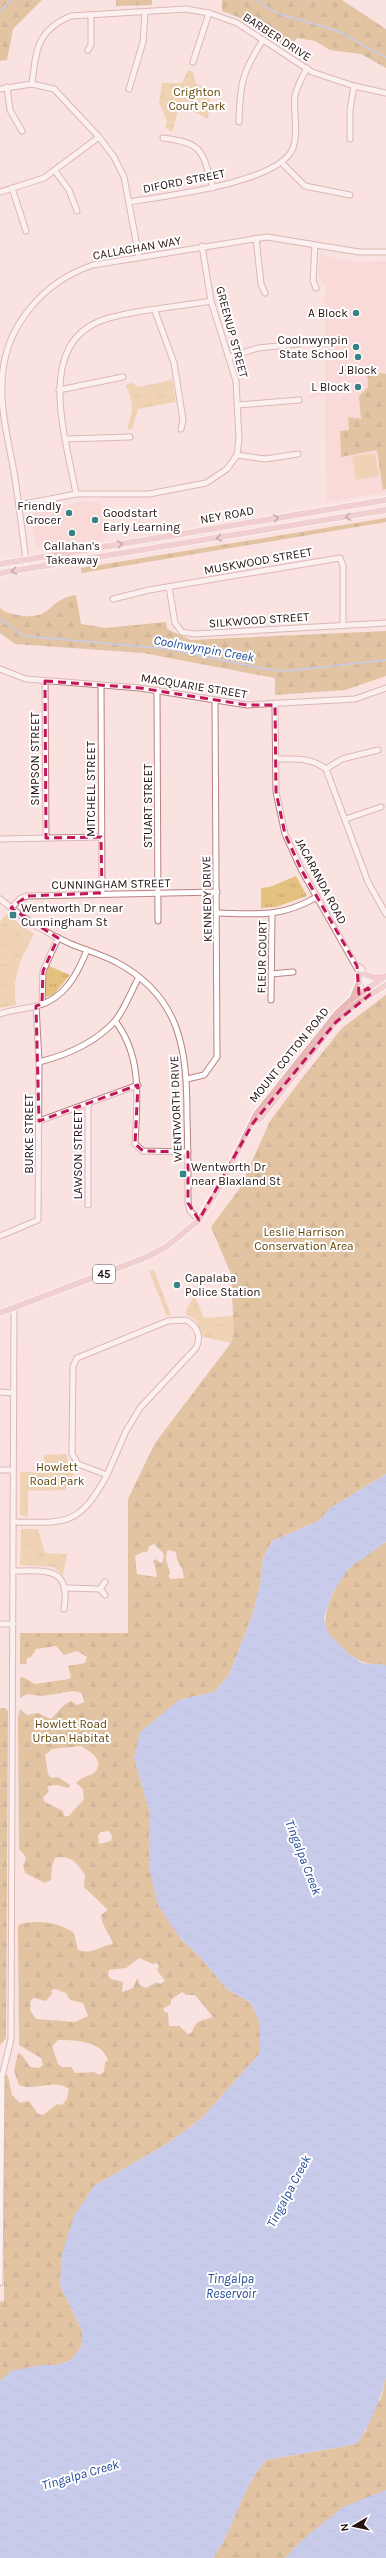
<svg xmlns="http://www.w3.org/2000/svg" width="386" height="2558" viewBox="0 0 386 2558" font-family="Karla,sans-serif">
<defs>
<pattern id="grass-tufts" width="24" height="20" patternUnits="userSpaceOnUse"><rect width="24" height="20" fill="#e5c17f"/><path d="M3 7l-1-3M5 7V3M7 7l1-3M15 17l-1-3M17 17v-4M19 17l1-3" fill="none" stroke="#c4a56d"/></pattern>
<pattern id="forest-firs" width="22" height="20" patternUnits="userSpaceOnUse"><rect width="22" height="20" fill="#c69f55"/><path d="M5 1l3.5 6h-7zM16 11l3.5 6h-7z" fill="#a18045"/></pattern>
<pattern id="water-ripples" width="26" height="14" patternUnits="userSpaceOnUse"><rect width="26" height="14" fill="#8db2f4"/><path d="M2 4q2-2 4 0t4 0M15 11q2-2 4 0t4 0" fill="none" stroke="#7a98d0"/></pattern>
</defs>
<rect width="100%" height="100%" fill="#fae2e1"/>
<!-- built -->
<g fill="#f9d1cf">
<polygon points="320,254 353,262 386,261 386,492 326,502 325,394 309,399 309,396 325,390 325,303 321,299 326,294 326,287 318,277"/>
<polygon points="83,501 101,502 107,539 70,545 69,543 36,547 30,514"/>
</g>
<!-- grass -->
<g fill="url(#grass-tufts)">
<polygon points="188,70 193,72 196,84 211,90 208,119 180,104 172,132 165,127 167,121 159,103 162,83 182,83"/>
<path d="M 172,380 L 176,402 L 138,409 L 132,429 L 127,429 C 133,411 134,403 126,386 L 131,382 L 138,387 Z"/>
<polygon points="296,876 307,896 276,907 261,908 261,888 270,887"/>
<path d="M 6,914 L 34,934 C 20,960 12,976 16,1005 L 0,1008 L 0,922 Z"/>
<polygon points="49,966 70,975 53,995 46,997 45,976"/>
<polygon points="154,1270 171,1315 167,1316 149,1271"/>
<polygon points="194,1295 204,1318 234,1316 234,1335 231,1343 203,1337 196,1321 185,1313"/>
<polygon points="66,1454 69,1465 76,1469 65,1490 28,1491 28,1517 20,1515 20,1472 44,1472 44,1455"/>
<polygon points="21,1529 38,1529 45,1553 67,1554 63,1575 53,1567 20,1565"/>
</g>
<!-- forest -->
<g fill="url(#forest-firs)" fill-rule="evenodd">
<polygon points="0,0 42,0 13,29 7,60 0,61"/>
<polygon points="116,0 152,0 152,5 116,6"/>
<polygon points="222,0 342,0 386,29 386,68 361,54 330,50 315,41 297,38 289,49 238,17 222,11"/>
<polygon points="367,371 386,374 386,489 383,490 377,450 341,457 340,431 349,430 348,417 361,419 359,396 368,387"/>
<polygon points="386,518 386,522 82,573 81,568"/>
<path d="M 76,595 L 81,624 L 105,628 L 166,622 L 167,629 L 191,640 L 386,631 L 386,676 L 345,690 L 275,695 L 275,678 L 143,653 L 15,644 L 0,633 L 0,608 C 5,613 11,613 17,615 C 53,622 47,599 76,595 Z"/>
<path d="M 386,995 L 386,1474 L 330,1508 L 320,1520 L 272,1541 L 263,1559 L 260,1585 L 252,1616 L 229,1675 L 214,1692 L 179,1700 L 144,1789 L 149,1811 L 149,1868 L 179,1937 L 200,1957 L 227,1989 L 251,2003 L 260,2022 L 260,2053 L 202,2118 L 168,2143 L 94,2186 L 62,2254 L 60,2285 L 82,2331 L 82,2345 L 71,2360 L 57,2365 L 41,2365 L 0,2381 L 0,2302 L 4,2301 L 4,2073 L 8,2076 L 12,2095 L 20,2103 L 29,2101 L 38,2114 L 43,2115 L 57,2104 L 62,2105 L 67,2099 L 69,2089 C 53,2078 37,2092 19,2085 L 14,2071 L 18,2053 L 22,2055 L 30,2067 L 39,2068 L 43,2065 L 41,2058 L 19,2045 L 18,1927 L 20,1924 C 41,1920 57,1922 74,1933 L 78,1950 C 93,1955 99,1946 113,1944 C 109,1932 102,1927 101,1915 L 108,1910 L 84,1887 L 85,1875 C 77,1862 70,1855 55,1858 L 52,1865 L 51,1880 L 45,1883 L 25,1873 L 23,1865 L 26,1859 L 24,1854 L 19,1849 L 18,1718 L 20,1709 L 27,1715 L 38,1713 L 51,1719 L 64,1705 L 71,1701 L 77,1705 L 84,1702 L 82,1693 L 73,1691 L 42,1696 L 27,1694 L 20,1698 L 20,1678 L 23,1677 L 35,1684 L 69,1679 L 71,1676 L 68,1666 L 85,1663 L 87,1657 L 77,1651 L 64,1655 L 56,1646 L 36,1649 L 31,1657 L 27,1658 L 26,1664 L 20,1664 L 20,1633 L 128,1633 L 128,1499 L 155,1443 L 231,1343 L 234,1335 L 231,1274 L 211,1227 L 240,1188 L 270,1121 L 303,1077 L 342,1028 ZM 154,1544 L 164,1554 L 163,1561 L 160,1563 L 156,1559 L 153,1561 L 157,1574 L 156,1577 L 137,1574 L 135,1556 L 143,1552 L 147,1552 L 149,1546 ZM 168,1550 L 176,1552 L 177,1560 L 182,1569 L 184,1578 L 171,1579 L 168,1576 L 170,1573 C 169,1565 163,1559 168,1550 ZM 80,1746 C 88,1749 106,1761 95,1772 C 89,1777 82,1776 76,1783 L 83,1789 L 84,1799 L 69,1816 L 64,1816 L 63,1811 L 45,1802 L 43,1798 L 49,1791 L 47,1786 L 57,1785 L 68,1788 L 70,1785 L 58,1777 L 51,1778 L 48,1774 L 45,1755 L 52,1749 ZM 109,1831 L 112,1836 L 111,1841 L 99,1844 L 98,1835 L 101,1832 ZM 139,1958 L 153,1964 L 157,1963 L 159,1966 L 157,1970 L 165,1981 L 160,1984 L 157,1982 L 146,1988 L 140,1985 L 137,1978 L 133,1988 L 122,1992 L 123,1982 L 111,1979 L 108,1975 L 109,1970 L 126,1968 ZM 55,1989 L 66,1993 L 70,2000 L 83,2003 L 88,2016 L 75,2022 L 36,2019 L 30,2010 L 31,2000 L 34,1998 L 46,2001 L 52,1994 L 51,1991 ZM 182,1992 L 186,1995 L 195,1995 L 213,2017 C 201,2022 197,2018 192,2032 L 188,2034 L 179,2026 L 169,2026 L 168,2013 L 163,2011 L 164,2008 L 171,2004 L 171,2000 ZM 58,2040 C 76,2040 102,2041 108,2060 L 105,2062 L 104,2072 L 99,2075 L 94,2072 L 75,2073 L 71,2067 L 62,2067 L 58,2064 L 52,2046 Z"/>
<path d="M 386,1542 L 386,1665 C 367,1665 357,1662 342,1648 C 338,1644 330,1638 328,1633 C 319,1616 337,1580 349,1568 C 359,1558 373,1550 386,1542 Z"/>
<polygon points="0,1708 5,1708 8,1711 6,2038 0,2045"/>
<path d="M 386,2376 L 386,2490 C 377,2495 368,2497 360,2501 C 335,2512 303,2538 285,2558 L 213,2558 C 235,2528 241,2487 266,2460 L 335,2448 L 366,2431 L 371,2414 L 381,2398 Z"/>
</g>
<!-- pitch -->
<polygon fill="#e5c17f" points="375,453 379,476 356,480 352,456"/>
<!-- water -->
<g fill="url(#water-ripples)">
<path d="M 386,1474 L 386,1542 L 348,1569 L 332,1594 L 324,1618 L 328,1633 L 349,1654 L 362,1663 L 386,1665 L 386,2376 C 381,2399 370,2425 357,2444 L 266,2460 C 241,2487 235,2528 213,2558 L 0,2558 L 0,2381 L 11,2371 L 41,2365 L 57,2365 L 71,2360 L 82,2345 L 82,2331 L 60,2285 L 62,2254 L 74,2216 L 94,2186 L 168,2143 L 202,2118 L 260,2053 L 260,2022 L 251,2003 L 227,1989 L 200,1957 L 179,1937 L 158,1905 L 149,1868 L 149,1811 L 134,1758 L 140,1732 L 179,1700 L 214,1692 L 229,1675 L 252,1616 L 260,1585 L 263,1559 L 272,1541 L 320,1520 L 330,1508 Z"/>
<polygon points="386,2490 386,2558 285,2558 301,2541 343,2507"/>
</g>
<g fill="none" stroke-linecap="round" stroke-linejoin="round">
<!-- stream -->
<g stroke="#8db2f4" stroke-width="1.5">
<path d="M 257,0 C 279,20 310,20 337,31 C 354,38 369,51 386,57"/>
<polyline points="0,11 11,0"/>
<polyline points="0,619 24,636 169,649 265,669 286,671 386,660"/>
</g>
<!-- minor casing -->
<g stroke="#b98481" stroke-width="7">
<g id="minor">
<polyline points="88,50 91,45 91,15"/>
<polyline points="193,62 209,13"/>
<path d="M 32,84 C 36,50 37,30 71,16 L 186,9 L 209,13 L 237,23 L 312,72 L 354,86 L 386,93"/>
<polyline points="7,87 10,110 22,131"/>
<polyline points="0,89 32,84 54,89 99,137 114,157 124,177 139,257"/>
<polyline points="129,89 143,42 145,12"/>
<path d="M 239,122 C 240,84 242,72 263,40"/>
<path d="M 163,138 C 204,143 202,151 213,188"/>
<polyline points="350,139 350,110 354,86"/>
<polyline points="282,163 305,186 350,195"/>
<polyline points="55,171 69,190 77,211"/>
<polyline points="12,188 26,231"/>
<polyline points="0,192 44,178 99,137"/>
<path d="M 129,202 C 164,196 280,183 293,148 C 299,132 293,112 295,96 C 297,86 302,77 307,68"/>
<polyline points="256,238 261,284 265,293"/>
<polyline points="315,245 313,281 316,288"/>
<polyline points="155,311 174,363 183,420 181,429"/>
<polyline points="230,357 258,348 298,344"/>
<polyline points="59,390 123,377"/>
<polyline points="238,405 299,400"/>
<polyline points="66,439 130,437"/>
<polyline points="237,455 265,459 298,454"/>
<path d="M 76,494 C 67,440 31,339 109,318 C 141,309 177,307 211,301"/>
<polyline points="19,505 76,494 149,494 206,483 227,469 237,455 239,439 236,381 211,301 202,246"/>
<path d="M 27,569 C 23,537 19,504 14,472 C 9,444 1,414 2,385 C 2,329 42,282 93,265 L 267,237 L 359,252 L 386,252"/>
<polyline points="169,587 175,623 182,632 195,634 386,623"/>
<polyline points="113,599 149,590 340,558 343,566 343,625"/>
<polyline points="0,669 26,679 140,688 247,705 355,699 386,688"/>
<polyline points="45,681 46,838"/>
<polyline points="101,685 102,893"/>
<polyline points="157,690 158,921"/>
<polyline points="275,705 276,792 285,834 302,871 370,991"/>
<path d="M 276,759 C 295,759 310,757 326,769 L 368,882 L 386,914"/>
<polyline points="326,769 342,759 378,750"/>
<polyline points="346,819 381,807"/>
<polyline points="0,839 101,837"/>
<path d="M 0,899 C 22,918 45,933 71,944 C 86,950 102,955 116,962 C 182,997 187,1051 187,1118 C 188,1146 188,1174 188,1203 L 190,1211 L 199,1220"/>
<polyline points="11,908 21,898 27,896 217,892"/>
<path d="M 218,913 C 258,914 280,918 317,897"/>
<polyline points="357,966 361,968 373,989"/>
<polyline points="271,974 293,972"/>
<polyline points="271,1000 272,914"/>
<polyline points="42,1004 43,971 58,938"/>
<path d="M 0,1014 C 12,1010 24,1009 37,1006 C 65,998 77,975 87,950"/>
<path d="M 115,1021 C 143,1057 137,1100 135,1144 L 143,1151 L 188,1152"/>
<path d="M 39,1062 C 67,1055 95,1043 115,1021 C 125,1009 131,991 139,977"/>
<polyline points="187,1079 204,1075 217,1057 215,700"/>
<polyline points="88,1104 88,1205"/>
<polyline points="39,1121 138,1085"/>
<polyline points="0,1236 38,1220 39,1062 36,1006"/>
<polyline points="0,1392 14,1393"/>
<polyline points="0,1470 13,1470"/>
<path d="M 13,1522 C 67,1523 79,1526 107,1475 L 78,1464 L 72,1454 L 73,1366 L 77,1358 L 168,1321 L 186,1320 C 197,1326 202,1336 196,1348 L 140,1408 L 126,1431 L 107,1475"/>
<path d="M 13,1571 C 46,1571 71,1566 64,1609"/>
<polyline points="66,1588 100,1589"/>
<polyline points="105,1595 100,1589 105,1582"/>
<polyline points="0,1624 13,1624"/>
<polyline points="0,2283 2,2076 11,2039 14,1308"/>
</g>
</g>
<!-- major casing -->
<g stroke="#fff" stroke-width="8">
<g id="major">
<polyline points="0,564 386,500"/>
<polyline points="0,573 386,510"/>
<polyline points="364,974 373,977 384,977"/>
<polyline points="353,997 359,982 359,974"/>
<polyline points="253,1123 261,1118 336,1022 356,1004 386,985"/>
<polyline points="0,1313 147,1257 166,1247 199,1220 221,1185 256,1114 337,1013 352,999 386,976"/>
</g>
</g>
<!-- minor -->
<use href="#minor" stroke="#fff" stroke-width="5"/>
<!-- major -->
<use href="#major" stroke="#e7b8b6" stroke-width="6"/>
</g>
<!-- one-way arrows -->
<defs><path id="oneway-chevron" d="M-2-3.5L2.5 0L-2 3.5" fill="none" stroke-width="1.6" stroke-linecap="round" stroke-linejoin="round"/></defs>
<g stroke="#866564">
<use href="#oneway-chevron" transform="translate(348 517) rotate(171)"/>
<use href="#oneway-chevron" transform="translate(276 518) rotate(-10)"/>
<use href="#oneway-chevron" transform="translate(219 538) rotate(171)"/>
<use href="#oneway-chevron" transform="translate(120 544) rotate(-9)"/>
<use href="#oneway-chevron" transform="translate(14 571) rotate(171)"/>
</g>
<!-- marked area -->
<path d="M0 0H386V2558H0ZM 45,681 L 140,688 L 247,705 L 275,705 L 276,792 L 285,834 L 302,871 L 357,966 L 359,994 L 368,988 L 372,993 L 336,1022 L 253,1123 L 199,1220 L 188,1203 L 188,1152 L 143,1151 L 135,1144 L 138,1085 L 39,1121 L 36,1006 L 42,1004 L 43,971 L 58,938 L 11,908 L 27,896 L 102,893 L 101,837 L 46,838 Z" fill="#fae2e1" fill-opacity=".55" fill-rule="evenodd"/>
<path fill="none" stroke="#c2185b" stroke-width="3" stroke-dasharray="8 5" stroke-linejoin="round" d="M 45,681 L 140,688 L 247,705 L 275,705 L 276,792 L 285,834 L 302,871 L 357,966 L 359,994 L 368,988 L 372,993 L 336,1022 L 253,1123 L 199,1220 L 188,1203 L 188,1152 L 143,1151 L 135,1144 L 138,1085 L 39,1121 L 36,1006 L 42,1004 L 43,971 L 58,938 L 11,908 L 27,896 L 102,893 L 101,837 L 46,838 Z"/>
<!-- markers -->
<g fill="#3a8288" stroke="#fff" stroke-width="1.5">
<circle cx="356" cy="313" r="4"/>
<circle cx="356" cy="347" r="4"/>
<circle cx="358" cy="357" r="4"/>
<circle cx="358" cy="387" r="4"/>
<circle cx="69" cy="513" r="4"/>
<circle cx="95" cy="520" r="4"/>
<circle cx="72" cy="533" r="4"/>
<rect x="9" y="911" width="8" height="8" rx="2"/>
<rect x="179" y="1170" width="8" height="8" rx="2"/>
<circle cx="177" cy="1285" r="4"/>
</g>
<g text-anchor="middle" stroke-width="4" stroke-linejoin="round" paint-order="stroke">
<!-- shield labels -->
<rect fill="#fff" stroke="#665958" stroke-width="1" x="93" y="1265" width="22" height="18" rx="3"/>
<g font-size="11" font-weight="bold" fill="#251211">
<text x="104" y="1278">45</text>
</g>
<!-- street labels -->
<g font-size="12" fill="#251211" stroke="#fff">
<text transform="translate(277 37) rotate(33)" y="4">BARBER DRIVE</text>
<text transform="translate(184 181) rotate(-11)" y="4">DIFORD STREET</text>
<text transform="translate(137 248) rotate(-10)" y="4">CALLAGHAN WAY</text>
<text transform="translate(232 332) rotate(75)" y="4">GREENUP STREET</text>
<text transform="translate(227 515) rotate(-10)" y="4">NEY ROAD</text>
<text transform="translate(258 561) rotate(-10)" y="4">MUSKWOOD STREET</text>
<text transform="translate(259 620) rotate(-4)" y="4">SILKWOOD STREET</text>
<text transform="translate(194 686) rotate(9)" y="4">MACQUARIE STREET</text>
<text transform="translate(35 759) rotate(-90)" y="4">SIMPSON STREET</text>
<text transform="translate(91 789) rotate(-90)" y="4">MITCHELL STREET</text>
<text transform="translate(148 806) rotate(-90)" y="4">STUART STREET</text>
<text transform="translate(321 881) rotate(62)" y="4">JACARANDA ROAD</text>
<text transform="translate(111 884) rotate(-1)" y="4">CUNNINGHAM STREET</text>
<text transform="translate(207 899) rotate(-91)" y="4">KENNEDY DRIVE</text>
<text transform="translate(262 957) rotate(-89)" y="4">FLEUR COURT</text>
<text transform="translate(289 1055) rotate(-51)" y="4">MOUNT COTTON ROAD</text>
<text transform="translate(176 1109) rotate(-92)" y="4">WENTWORTH DRIVE</text>
<text transform="translate(29 1134) rotate(-90)" y="4">BURKE STREET</text>
<text transform="translate(78 1155) rotate(-90)" y="4">LAWSON STREET</text>
</g>
<!-- park labels -->
<g font-size="12" fill="#62470b" stroke="#fff">
<text x="197" y="96">Crighton<tspan x="197" dy="14">Court Park</tspan></text>
<text x="304" y="1236">Leslie Harrison<tspan x="304" dy="14">Conservation Area</tspan></text>
<text x="57" y="1471">Howlett<tspan x="57" dy="14">Road Park</tspan></text>
<text x="71" y="1728">Howlett Road<tspan x="71" dy="14">Urban Habitat</tspan></text>
</g>
<!-- poi labels -->
<g font-size="12" fill="#251211" stroke="#fff" text-anchor="end">
<text x="348" y="317">A Block</text>
<text x="348" y="344">Coolnwynpin<tspan x="348" dy="14">State School</tspan></text>
<text x="358" y="374" text-anchor="middle">J Block</text>
<text x="350" y="391">L Block</text>
<text x="61" y="510">Friendly<tspan x="61" dy="14">Grocer</tspan></text>
<text x="103" y="517" text-anchor="start">Goodstart<tspan x="103" dy="14">Early Learning</tspan></text>
<text x="72" y="550" text-anchor="middle">Callahan's<tspan x="72" dy="14">Takeaway</tspan></text>
<text x="21" y="912" text-anchor="start">Wentworth Dr near<tspan x="21" dy="14">Cunningham St</tspan></text>
<text x="191" y="1171" text-anchor="start">Wentworth Dr<tspan x="191" dy="14">near Blaxland St</tspan></text>
<text x="185" y="1282" text-anchor="start">Capalaba<tspan x="185" dy="14">Police Station</tspan></text>
</g>
<!-- water labels -->
<g font-size="13" font-style="italic" fill="#204895" stroke="#fff">
<text transform="translate(204 648) rotate(10)" y="5">Coolnwynpin Creek</text>
<text transform="translate(304 1857) rotate(69)" y="5">Tingalpa Creek</text>
<text transform="translate(288 2191) rotate(-62)" y="5">Tingalpa Creek</text>
<text x="231" y="2283">Tingalpa<tspan x="231" dy="15">Reservoir</tspan></text>
<text transform="translate(80 2474) rotate(-16)" y="5">Tingalpa Creek</text>
</g>
</g>
<!-- north arrow -->
<g transform="translate(354 2526) rotate(261)" stroke="#ffffff" stroke-width="3" paint-order="stroke">
<path d="M0-3L7 15L0 10L-7 15Z" fill="#251211"/>
<text y="-6" font-size="11" font-weight="bold" text-anchor="middle" fill="#251211">N</text>
</g>
</svg>
